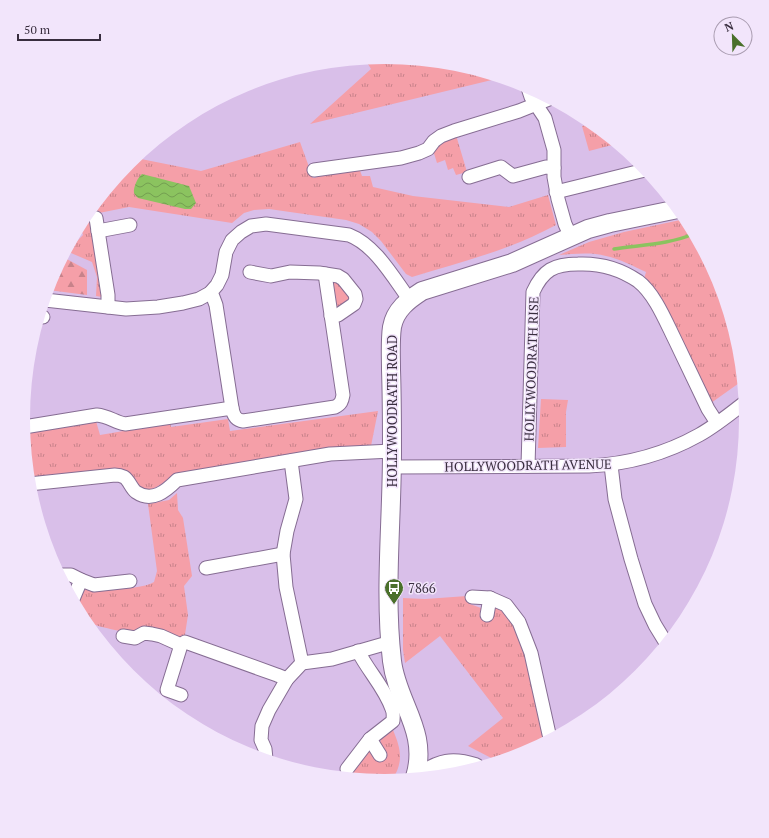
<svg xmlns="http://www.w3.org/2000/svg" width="769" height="838" viewBox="0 0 769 838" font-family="'PT Serif',serif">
<defs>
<pattern id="grass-tufts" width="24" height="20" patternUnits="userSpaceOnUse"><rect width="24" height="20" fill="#f59fa8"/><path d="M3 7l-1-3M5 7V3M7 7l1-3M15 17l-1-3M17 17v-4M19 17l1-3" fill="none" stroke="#c7828a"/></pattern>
<pattern id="forest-firs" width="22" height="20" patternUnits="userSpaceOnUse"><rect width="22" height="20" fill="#f59fa8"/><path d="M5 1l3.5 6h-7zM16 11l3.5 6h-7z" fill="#c7828a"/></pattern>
<pattern id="water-waves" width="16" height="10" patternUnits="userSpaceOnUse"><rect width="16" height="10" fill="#8bc35f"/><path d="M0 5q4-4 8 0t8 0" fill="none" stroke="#739f50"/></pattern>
</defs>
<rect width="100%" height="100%" fill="#d9bfe9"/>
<!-- grass -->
<g fill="url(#grass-tufts)">
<polygon points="385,58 455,64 500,78 310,124 371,69 365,59"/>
<polygon points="592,124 616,144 589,151 582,126"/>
<polygon points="456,135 467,172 456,175 453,168 448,170 445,160 437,163 432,147 439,140"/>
<path d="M 300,142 L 313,178 L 359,168 L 362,176 L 370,176 L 373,187 L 413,196 L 509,207 L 548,195 L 556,225 C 510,250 461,262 412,277 L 406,274 L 381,241 L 372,232 L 359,224 L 346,220 L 269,209 L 254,210 L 244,213 L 232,223 L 129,207 L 89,215 L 102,297 L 96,296 L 97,277 L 92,262 L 71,253 L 63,257 L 71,243 L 73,245 L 83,235 L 80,225 L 84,218 L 129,163 L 136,158 L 201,171 Z"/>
<path d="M 685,219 L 719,281 L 739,349 L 742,381 L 711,403 L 661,299 L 644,279 L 646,272 C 633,266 620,259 606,256 C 591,252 574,254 559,255 L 589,242 L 624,232 Z"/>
<polygon points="333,281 339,282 350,297 351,300 334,310 330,283"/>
<polygon points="541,399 568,400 566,412 566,447 538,448"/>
<path d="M 378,411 L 371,446 L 308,452 L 172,475 C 164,483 150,495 138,487 C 136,485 133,482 131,480 L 29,479 L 24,433 L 96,421 L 100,435 L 141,428 L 170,422 L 171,427 L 228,419 L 230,431 Z"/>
<path d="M 177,493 L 178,510 L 183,518 L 192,576 L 184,586 L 188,615 L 184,641 C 166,638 94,630 83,619 C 80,615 78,609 76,605 L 83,588 C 102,589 138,591 154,582 L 157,571 L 148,504 L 169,500 Z"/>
<polygon points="467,596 470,604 481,608 480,618 488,619 491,611 495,608 504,611 518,632 534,691 542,733 546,741 523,753 497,761 468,746 503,718 440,636 405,663 403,650 403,598 425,599"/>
<path d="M 393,730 C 401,749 404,762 392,780 L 384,780 L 350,777 L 359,760 L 368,751 L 372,752 L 380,743 L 381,738 Z"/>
</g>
<!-- forest -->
<polygon fill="url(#forest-firs)" points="63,257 87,270 87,295 48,290 51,280"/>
<!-- water -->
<path fill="url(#water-waves)" d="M 142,174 L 189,186 L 196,203 L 191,209 L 185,209 L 138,198 C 137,197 135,195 134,193 C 133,187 138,177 142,174 Z"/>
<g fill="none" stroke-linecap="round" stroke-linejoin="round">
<!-- stream -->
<path stroke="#8bc35f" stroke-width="3.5" d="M 614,249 C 639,245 671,244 693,234"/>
<!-- street casing -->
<g stroke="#866d93" stroke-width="15">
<g id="street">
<polyline points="528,88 531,97 545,118 554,150 554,177 558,199 565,224 571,237"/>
<polyline points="314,170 401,158 419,153 428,149 434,141 441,136 454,131 519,111 549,99"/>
<polyline points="469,177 501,167 513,176 546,167 554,168"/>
<polyline points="556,192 645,170"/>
<polyline points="96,218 108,295 108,307"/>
<polyline points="98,231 130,225"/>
<polyline points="250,272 271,276 290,272 319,273 338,276 343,279 355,294 356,299 354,304 338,315 331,316"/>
<polyline points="210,293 213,297 216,305 232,408"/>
<path d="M 45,300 L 126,309 L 158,307 L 183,303 L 199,299 L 210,293 L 217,285 L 222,275 L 226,252 L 232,240 L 241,232 L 251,226 L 266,224 L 349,235 C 375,245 393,277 409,299"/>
<polyline points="39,317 43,317"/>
<path d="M 24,427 L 97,415 C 108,416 115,422 125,424 L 232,408 C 233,414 235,420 243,421 L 335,407 C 341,404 342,401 343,395 L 325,274"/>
<polyline points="291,461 296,499 287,531 283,554 286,587 302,663"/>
<polyline points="611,465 615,499 631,559 645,604 655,625 666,643"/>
<path d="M 528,466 L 533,292 C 543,270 554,264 578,264 C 600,263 619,268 638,281 C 655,294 666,322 675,340 C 686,363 697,386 708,409 L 717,423"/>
<path d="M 392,467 L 589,466 C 628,464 665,454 699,435 C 715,426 730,414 744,403"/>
<path d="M 29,484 L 115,475 C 117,475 122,476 124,477 C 129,480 131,488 136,492 C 152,503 166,491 177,480 L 330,454 L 392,451"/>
<polyline points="206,568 283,554"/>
<polyline points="60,575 71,575 81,580 73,599"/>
<polyline points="81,580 94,585 130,581"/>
<polyline points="472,597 490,598 506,605 519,622 531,653 549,734 552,738"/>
<polyline points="487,615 490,598"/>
<polyline points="123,636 135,638 144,633 152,634 161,636 181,645 167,690 181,695"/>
<polyline points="181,645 185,642 277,675 287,679"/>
<polyline points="370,739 380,755"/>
<polyline points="266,759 265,749 261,740 262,726 269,710 287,679 302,663 332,659 391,642"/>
<path d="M 347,769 L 370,739 L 393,721 C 393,717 394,713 392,709 C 385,688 368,671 358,651"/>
</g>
</g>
<!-- secondary casing -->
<g stroke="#866d93" stroke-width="20">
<g id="secondary">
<path d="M 415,777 C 429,731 397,703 392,661 C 384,592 392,521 392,452 C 392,424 392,397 391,370 C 391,356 390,341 392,327 C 395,310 408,300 422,291 L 512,263 L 588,229 L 610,223 L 678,209"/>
<path d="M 420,777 C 439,762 453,760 475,767"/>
</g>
</g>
<!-- street -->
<use href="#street" stroke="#fff" stroke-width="13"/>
<!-- secondary -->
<use href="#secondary" stroke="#fff" stroke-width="18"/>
</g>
<!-- icons -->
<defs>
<g id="bus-pin" transform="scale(1)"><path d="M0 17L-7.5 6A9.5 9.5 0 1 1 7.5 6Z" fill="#4a702b" stroke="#f2e5fb"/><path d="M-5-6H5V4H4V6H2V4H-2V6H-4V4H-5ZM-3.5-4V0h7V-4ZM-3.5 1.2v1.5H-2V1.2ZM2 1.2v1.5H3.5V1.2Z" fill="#fff"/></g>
</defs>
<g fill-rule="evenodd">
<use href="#bus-pin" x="394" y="588"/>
</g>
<g text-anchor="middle" stroke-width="3" stroke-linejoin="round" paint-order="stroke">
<!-- street labels -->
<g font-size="13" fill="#382d3e" stroke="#f2e5fb">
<text transform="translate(531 369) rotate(-88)" y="5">HOLLYWOODRATH RISE</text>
<text transform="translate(392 411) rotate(-90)" y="5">HOLLYWOODRATH ROAD</text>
<text transform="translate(528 465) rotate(-1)" y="5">HOLLYWOODRATH AVENUE</text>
</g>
<!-- poi labels -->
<g font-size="13" fill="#382d3e" stroke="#f2e5fb" text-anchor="start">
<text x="408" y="593">7866</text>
</g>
</g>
<!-- crop -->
<path d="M0 0H769V838H0ZM384 64H385A354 354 0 0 1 739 418V420A354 354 0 0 1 385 774H384A354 354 0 0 1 30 420V418A354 354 0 0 1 384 64Z" fill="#f2e5fb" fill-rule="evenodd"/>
<!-- north arrow -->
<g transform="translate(733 36) rotate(337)"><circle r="19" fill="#f2e5fb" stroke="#a89baf"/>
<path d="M0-3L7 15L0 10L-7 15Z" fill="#4a702b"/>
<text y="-6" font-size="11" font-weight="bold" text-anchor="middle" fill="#382d3e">N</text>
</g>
<!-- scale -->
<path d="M18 34v6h82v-6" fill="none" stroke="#382d3e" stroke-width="2"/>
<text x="24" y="34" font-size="12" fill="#382d3e" stroke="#f2e5fb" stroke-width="3" paint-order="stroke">50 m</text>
</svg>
